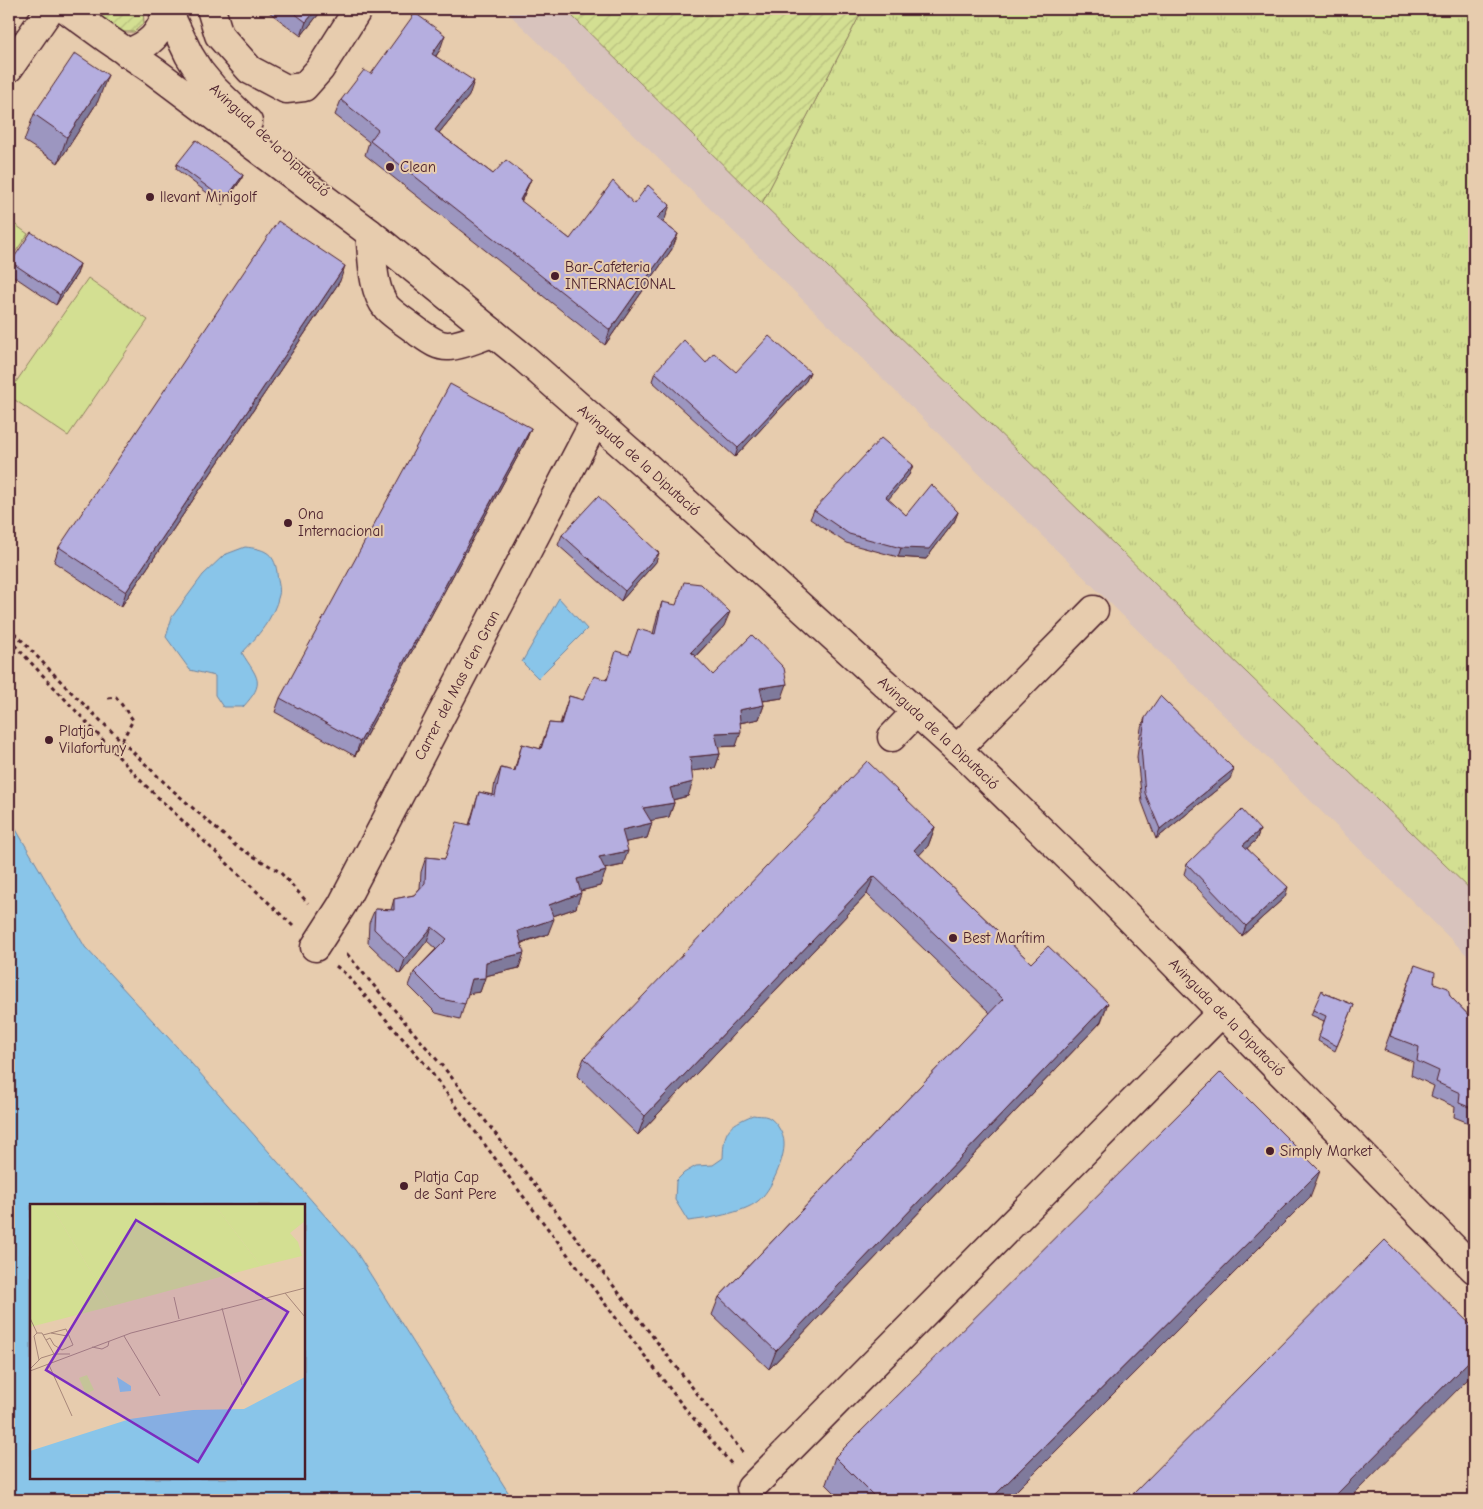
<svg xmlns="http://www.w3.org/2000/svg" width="1483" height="1509" viewBox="0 0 1483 1509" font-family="'Comic Neue',sans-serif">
<defs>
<pattern id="grass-tufts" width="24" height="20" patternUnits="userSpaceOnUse" patternTransform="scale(1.25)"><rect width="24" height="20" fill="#d3df92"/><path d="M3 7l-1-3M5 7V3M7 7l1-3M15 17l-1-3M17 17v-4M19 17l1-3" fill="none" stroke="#b7bf7e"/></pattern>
<pattern id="garden-furrows" width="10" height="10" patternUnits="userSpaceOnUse" patternTransform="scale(1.25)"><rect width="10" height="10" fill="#d3df92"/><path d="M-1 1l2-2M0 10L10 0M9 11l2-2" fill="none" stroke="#b7bf7e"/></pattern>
</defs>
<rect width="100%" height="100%" fill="#e7ccae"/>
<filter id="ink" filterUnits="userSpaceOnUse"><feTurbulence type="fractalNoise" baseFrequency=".02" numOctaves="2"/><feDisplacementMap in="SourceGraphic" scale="10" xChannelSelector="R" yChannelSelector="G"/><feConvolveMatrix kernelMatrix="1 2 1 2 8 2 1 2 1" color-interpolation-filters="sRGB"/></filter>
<g filter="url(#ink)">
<!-- built -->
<polygon fill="#d8c3bd" points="504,9 565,9 762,203 1474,893 1474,962 737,235"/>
<!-- grass -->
<polygon fill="url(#grass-tufts)" stroke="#8e7f5e" points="863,9 1474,9 1474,893 762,203"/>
<!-- garden -->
<g fill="url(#garden-furrows)" stroke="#8e7f5e">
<polygon points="92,9 143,9 144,23 134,32 120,32"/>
<polygon points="565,9 863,9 762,203"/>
</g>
<!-- pitch -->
<g fill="#d3df92" stroke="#8e7f5e">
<polygon points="9,220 28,234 9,261"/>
<polygon points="88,278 148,320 68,436 9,396 9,392"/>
</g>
<!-- water -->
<g fill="#89c5e9" stroke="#70839d" fill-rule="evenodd">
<path d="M 245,547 C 264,549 274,552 277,572 C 277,579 281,589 279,595 C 274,618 257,637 242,653 C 258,679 266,682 243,707 L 223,707 L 215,695 L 215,676 L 190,670 L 166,637 L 172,617 L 203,575 L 224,555 Z"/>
<polygon points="559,598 587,629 538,678 522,662"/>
<path d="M 9,822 L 14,826 L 85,947 L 177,1047 L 355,1250 L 513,1500 L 9,1500 ZM 31,1205 L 304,1205 L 304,1478 L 31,1478 Z"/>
<path d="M 753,1115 C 757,1116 764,1115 768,1117 C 776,1121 784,1134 784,1143 C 785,1158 771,1191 758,1201 C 744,1213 706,1219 688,1221 L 675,1200 L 676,1181 L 684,1173 L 696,1166 L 713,1165 L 723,1158 C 724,1130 727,1126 753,1115 Z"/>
</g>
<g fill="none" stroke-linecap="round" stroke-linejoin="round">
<!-- minor casing -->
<g stroke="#4a1f2b" stroke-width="31">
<g id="minor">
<path id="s1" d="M 66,9 L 106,38 L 154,71 L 370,233 L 524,358 L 643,463 L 971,762 L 1101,889 L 1474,1269"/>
<polyline points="167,9 189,55 199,71 213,88 248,122"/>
<polyline points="211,9 219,35 250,70 286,89 304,87 320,69 358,9"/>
<path d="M 127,53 C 152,44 158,35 168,12"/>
<polyline points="9,68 50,9"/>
<path d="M 370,233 C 373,256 371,289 387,308 C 396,317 408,324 418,332 C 427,338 437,347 449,346 C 464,345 479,337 493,333"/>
<polyline points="892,737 916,712"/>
<polyline points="957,749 1094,610"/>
<path id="s2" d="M 315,947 L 342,905 L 595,421"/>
<polyline points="751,1488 1222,1012"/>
</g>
</g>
<!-- path -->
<g stroke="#4a1f2b" stroke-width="3" stroke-dasharray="4 4" stroke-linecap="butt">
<polyline points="9,627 68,689 169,787 236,846 280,872 308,903"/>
<polyline points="9,639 143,783 293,926"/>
<polyline points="108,698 116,697 133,720 115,754"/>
<polyline points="347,954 449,1074 744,1454"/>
<polyline points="336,966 347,975 425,1064 523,1196 680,1402 733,1466"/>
</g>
<!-- minor -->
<use href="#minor" stroke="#e7ccae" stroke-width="28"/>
</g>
<!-- wall -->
<g fill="#9c96c0" stroke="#4a1f2b">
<polygon points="265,9 323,9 301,36"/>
<polygon points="440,50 436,56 469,96 439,133 493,174 531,179 525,193 521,202 570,239 634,204 665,219 662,222 678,234 672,249 605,345 365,155 369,142 335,115 341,100 371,74"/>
<polygon points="98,101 58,163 24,141 34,114"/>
<polygon points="177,164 243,175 241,180 223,205 176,169"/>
<polygon points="11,262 80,264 77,274 56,305 9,273 9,269"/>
<polygon points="340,281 121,607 54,562 59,547"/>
<polygon points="706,363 736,372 810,372 806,381 735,457 652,381 655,372"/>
<polygon points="531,428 525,443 355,756 275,712 280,698"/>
<polygon points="913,465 909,475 888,499 906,515 958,512 954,522 926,559 898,557 846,543 810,519 814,510"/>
<polygon points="562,535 656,562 621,601 558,545"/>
<polygon points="662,602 724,626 695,657 713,675 782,698 763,701 764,705 759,719 740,723 736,746 718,747 720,754 715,768 692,771 688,796 673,800 674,803 669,817 650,820 652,823 647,838 626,842 623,865 605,869 600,886 580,891 576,908 553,916 548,934 522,943 519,968 485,976 480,992 468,993 460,1019 436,1013 409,986 414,972 436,949 427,941 400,974 368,943 369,923 375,909 391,910 394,899 414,895 420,888 421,872 426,857 444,859 469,825 479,792 493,795 495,782 501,768 514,771 522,744 540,749 549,723 560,724 569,696 583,700 606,679 629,655 653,634 657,617"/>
<polygon points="1145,718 1230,779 1156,839 1142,802 1137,757 1141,728"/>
<polygon points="935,827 928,846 919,855 1031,963 1101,1022 769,1369 712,1315 719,1297 990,1013 867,894 638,1135 577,1076 584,1058"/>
<polygon points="1260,830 1256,840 1247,848 1285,897 1242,936 1184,874 1187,864"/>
<polygon points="1415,965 1450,996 1474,1021 1474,1125 1454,1117 1455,1107 1431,1096 1434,1086 1411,1075 1413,1062 1384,1050"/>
<polygon points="1324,993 1354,1005 1335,1051 1318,1041 1324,1021 1311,1015 1313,1010"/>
<polygon points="1310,1197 1007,1500 842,1500 826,1484 835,1457"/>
</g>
<!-- shaded-wall -->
<g fill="#7f7a9c" stroke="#4a1f2b">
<polygon points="317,9 323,9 301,36 306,22"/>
<polygon points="445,35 440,50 427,68 432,54"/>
<polygon points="108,75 98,101 58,163 67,137"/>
<polygon points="474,81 469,96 430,144 435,130"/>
<polygon points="243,175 241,180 223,205 225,200"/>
<polygon points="531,179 525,193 515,215 520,200"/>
<polygon points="670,205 665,219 652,232 657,218"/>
<polygon points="678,234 672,249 605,345 610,330"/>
<polygon points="80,264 77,274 56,305 60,295"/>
<polygon points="345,266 340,281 121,607 126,592"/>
<polygon points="810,372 806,381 735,457 738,448"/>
<polygon points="531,428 525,443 355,756 360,742"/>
<polygon points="913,465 909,475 882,507 886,497"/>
<polygon points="958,512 954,522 926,559 898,557 901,548"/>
<polygon points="659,553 656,562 621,601 625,591"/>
<polygon points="730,612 724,626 685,667 691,652"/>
<polygon points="787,684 782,698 755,702 760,688"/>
<polygon points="764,705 759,719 734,724 739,710"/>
<polygon points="741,732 736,746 710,747 715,733"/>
<polygon points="720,754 715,768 685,772 690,757"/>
<polygon points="1234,769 1230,779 1156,839 1160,829"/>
<polygon points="693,782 688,796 664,802 670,788"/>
<polygon points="674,803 669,817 638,823 643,808"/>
<polygon points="652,823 647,838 617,844 622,830"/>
<polygon points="935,827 928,846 907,868 914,850"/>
<polygon points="1260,830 1256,840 1240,855 1243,845"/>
<polygon points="628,851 623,865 594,871 599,857"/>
<polygon points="606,871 600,886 572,893 577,879"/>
<polygon points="874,876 867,894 638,1135 645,1116"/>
<polygon points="1288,887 1285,897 1242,936 1246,926"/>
<polygon points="581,893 576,908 544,919 549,905"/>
<polygon points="554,919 548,934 513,945 518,931"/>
<polygon points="432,927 427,941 400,974 405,959"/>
<polygon points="524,953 519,968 481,977 486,962"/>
<polygon points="485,978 480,992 467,994 472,979"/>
<polygon points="1108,1003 1101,1022 769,1369 776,1351"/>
<polygon points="1320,1171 1310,1197 1007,1500 990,1500"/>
<polygon points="1474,1356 1474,1373 1348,1500 1331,1500"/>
</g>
<!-- building -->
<g fill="#b5aedf" stroke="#4a1f2b">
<polygon points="289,9 317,9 306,22"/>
<polygon points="415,13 445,35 432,54 474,81 435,130 493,174 506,160 531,179 520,200 570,239 613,181 634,204 648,185 670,205 657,218 678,234 610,330 370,141 378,130 341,100 364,70 371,74"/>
<polygon points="75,53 108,75 67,137 34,114"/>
<polygon points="196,140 243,175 225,200 177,164"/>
<polygon points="278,221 345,266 126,592 59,547"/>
<polygon points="31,232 80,264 60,295 11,262"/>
<polygon points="769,336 810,372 738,448 655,372 684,340 706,363 714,353 736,372"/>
<polygon points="450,384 531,428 360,742 280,698"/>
<polygon points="881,438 913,465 886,497 906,515 931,484 958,512 929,549 901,548 849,534 814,510"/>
<polygon points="598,496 659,553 625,591 562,535"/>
<polygon points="684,582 701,584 730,612 691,652 713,675 752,635 784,668 787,684 760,688 764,705 739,710 741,732 715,733 720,754 690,757 693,782 670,788 674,803 643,808 652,823 622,830 628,851 599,857 606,871 577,879 581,893 549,905 554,919 518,931 524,953 486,962 485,978 472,979 465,1004 441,999 414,972 447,939 432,927 405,959 374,929 375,909 394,910 394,899 414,895 425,883 426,857 445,859 457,822 470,825 479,792 495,796 501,768 515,771 522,744 541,749 549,723 561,724 569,696 583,700 594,676 607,680 616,651 629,655 638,629 655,634 662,602 676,605"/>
<polygon points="1160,696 1234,769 1160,829 1145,793 1141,747 1145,718"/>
<polygon points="867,761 935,827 914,850 1031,963 1048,946 1108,1003 776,1351 719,1297 1003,999 874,876 645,1116 584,1058"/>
<polygon points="1242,810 1260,830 1243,845 1288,887 1246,926 1187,864"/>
<polygon points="1415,965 1435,972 1434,983 1448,988 1450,996 1474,1021 1474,1109 1459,1103 1460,1093 1436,1082 1439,1071 1417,1061 1419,1047 1390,1036"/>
<polygon points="1322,990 1324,993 1354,1005 1337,1046 1319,1036 1326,1016 1313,1010"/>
<polygon points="1221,1072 1320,1171 990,1500 878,1500 835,1457"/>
<polygon points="1385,1240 1474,1328 1474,1356 1331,1500 1127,1500"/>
</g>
</g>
<!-- markers -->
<g fill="#4a1f2b" stroke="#e7ccae" stroke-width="2">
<circle cx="390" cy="167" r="5"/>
<circle cx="150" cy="197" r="5"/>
<circle cx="555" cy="276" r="5"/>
<circle cx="288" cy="523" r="5"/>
<circle cx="49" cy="740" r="5"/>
<circle cx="953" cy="938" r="5"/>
<circle cx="1270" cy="1151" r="5"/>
<circle cx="404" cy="1186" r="5"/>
</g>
<g text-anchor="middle" stroke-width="4" stroke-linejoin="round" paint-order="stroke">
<!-- street labels -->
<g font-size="15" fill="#4a1f2b" stroke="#e7ccae">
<text transform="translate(270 140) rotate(43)" y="5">Avinguda de la Diputació</text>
<text dy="5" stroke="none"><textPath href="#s1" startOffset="730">Avinguda de la Diputació</textPath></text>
<text dy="5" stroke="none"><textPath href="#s2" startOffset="298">Carrer del Mas d'en Gran</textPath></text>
<text dy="5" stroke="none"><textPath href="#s1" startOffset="1135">Avinguda de la Diputació</textPath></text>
<text dy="5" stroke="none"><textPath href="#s1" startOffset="1540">Avinguda de la Diputació</textPath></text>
</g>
<!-- poi labels -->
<g font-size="15" fill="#4a1f2b" stroke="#e7ccae" text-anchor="start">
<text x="400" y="172">Clean</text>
<text x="160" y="202">llevant Minigolf</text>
<text x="565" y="272">Bar-Cafeteria<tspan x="565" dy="17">INTERNACIONAL</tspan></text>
<text x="298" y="519">Ona<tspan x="298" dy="17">Internacional</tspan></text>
<text x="59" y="736">Platja<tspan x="59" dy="17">Vilafortuny</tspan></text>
<text x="963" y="943">Best Marítim</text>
<text x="1280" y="1156">Simply Market</text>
<text x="414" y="1182">Platja Cap<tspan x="414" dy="17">de Sant Pere</tspan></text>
</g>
</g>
<!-- overview -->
<g transform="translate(30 1204)">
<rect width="275" height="275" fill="#e7ccae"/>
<path d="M 20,0 L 184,0 L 231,62 L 82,102 Z" fill="#d3df92"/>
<path d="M 0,0 L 20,0 L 82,102 L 0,123 ZM 184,0 L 275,0 L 275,17 L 260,29 L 268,38 L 272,52 L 231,62 Z" fill="#d3df92"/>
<path d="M 57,171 L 64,186 L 56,190 L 49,174 Z" fill="#d3df92"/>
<path d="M 87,173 L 101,182 L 101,187 L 90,188 ZM 275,173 L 275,275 L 0,275 L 0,247 L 100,215 L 163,206 L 214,205 Z" fill="#89c5e9"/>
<path fill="none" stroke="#a8877a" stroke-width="1" d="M 255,89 L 275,113M 144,93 L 149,115M 192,104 L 212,181M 0,114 L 7,129M 21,129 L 37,132M 13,131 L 36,125 L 43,141 L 32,146 L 24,141 L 20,134 L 16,136M 94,132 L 130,192M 62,143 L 72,145 L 78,142 L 79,137M 9,156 L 4,132 L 7,129 L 12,129 L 24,150M 19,161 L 42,212M 1,164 L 11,154 L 24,150 L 40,150M 0,167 L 101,129 L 275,84"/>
<path fill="#7b2cbf" fill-opacity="0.15" stroke="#7b2cbf" stroke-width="2.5" d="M 106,16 L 258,108 L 168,258 L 16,166 Z"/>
<rect width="275" height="275" fill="none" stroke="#4a1f2b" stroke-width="2.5"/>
</g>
<!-- margin -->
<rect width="1483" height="1509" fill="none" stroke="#e7ccae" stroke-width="30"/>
<rect x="15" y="15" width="1453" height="1479" fill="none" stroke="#4a1f2b" stroke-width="2" filter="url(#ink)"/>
</svg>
